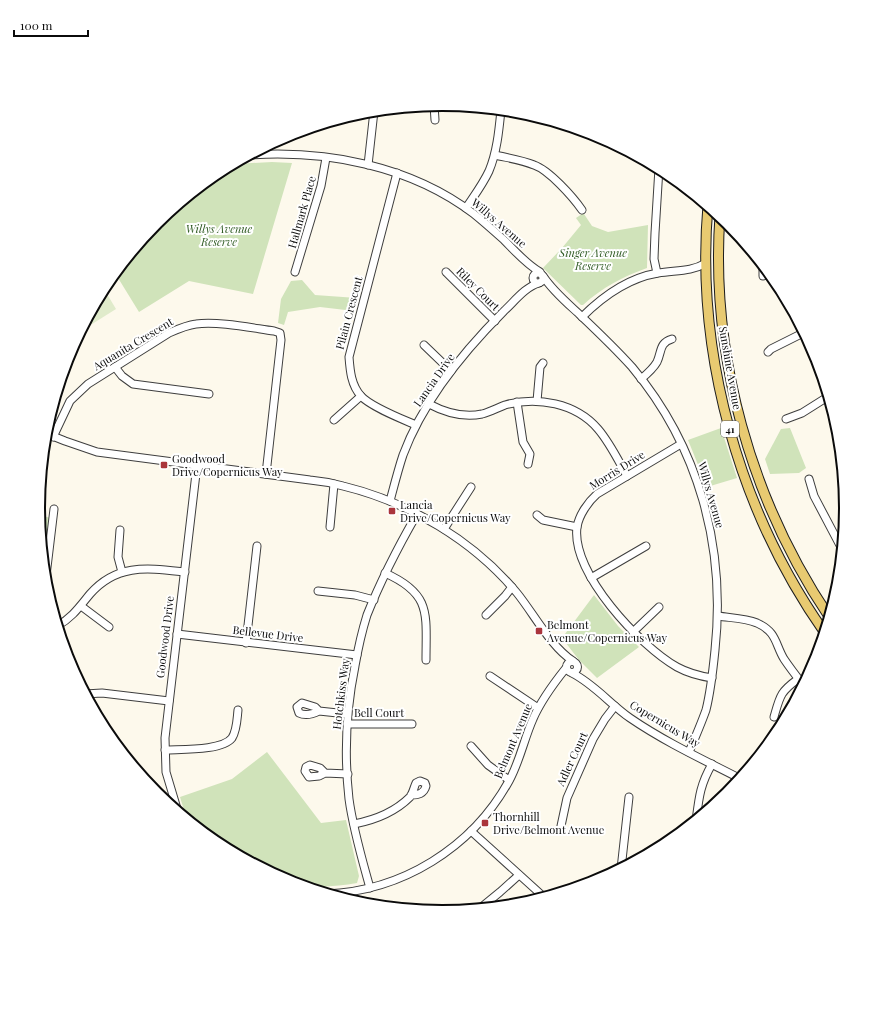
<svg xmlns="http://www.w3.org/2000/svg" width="885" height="1017" viewBox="0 0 885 1017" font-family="'Playfair Display',serif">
<rect width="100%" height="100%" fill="#fdf9ec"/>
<!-- green -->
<g fill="#d0e3ba">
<polygon points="272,162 292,163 253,294 189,281 139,312 115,273 157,222 218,172 234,164"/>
<path d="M 582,214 L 584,214 L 592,226 L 608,232 L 648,225 L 647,268 C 622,277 603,287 583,305 L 581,305 L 543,268 L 562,248 L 581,225 L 576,218 Z"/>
<polygon points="302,280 315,295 357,298 354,311 320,307 288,312 284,325 278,323 281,299 291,281"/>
<polygon points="721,428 737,478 707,487 688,440"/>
<polygon points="790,428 806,468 799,473 770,474 765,459 781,429"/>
<polygon points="39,515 51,518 46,563 43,563"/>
<polygon points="594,595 618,626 639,647 597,678 579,660 562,638"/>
<path d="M 267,752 L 321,823 L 346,820 L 359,876 L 357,883 C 334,887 310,889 287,882 L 218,845 L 187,820 L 180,797 L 232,779 Z"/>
</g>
<!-- pitch -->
<polygon fill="#e0ebcb" points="104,289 116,309 81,331"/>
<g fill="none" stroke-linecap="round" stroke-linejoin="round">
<!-- minor casing -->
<g stroke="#3e3e3e" stroke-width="9">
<g id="minor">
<polyline points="434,105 435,120"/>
<path d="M 250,155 C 328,150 411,166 474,214 C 484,222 494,231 504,240 C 515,251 526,264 540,272"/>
<path d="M 495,155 C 508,158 522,160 534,165 C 549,170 573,197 582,210"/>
<polyline points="368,165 374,111"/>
<path d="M 397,173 L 349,357 C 350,370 351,385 361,396 C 371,407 402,419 416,425"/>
<path d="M 466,208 C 474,196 483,184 489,171 C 497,152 499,130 501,110"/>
<polyline points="295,272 321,186 326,158"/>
<polyline points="446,272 495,321"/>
<circle cx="538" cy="278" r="5"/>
<polyline points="657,273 654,259 655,233 659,168"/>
<path d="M 543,276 C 552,290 566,302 578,313 C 597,331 615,348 632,367 C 699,447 726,547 715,650 C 713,670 711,690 706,710 C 701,724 695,738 689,752"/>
<polyline points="763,276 763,265"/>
<path d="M 582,317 C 603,296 628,278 658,273 C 675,270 691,272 706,263"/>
<polyline points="424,345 451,371"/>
<polyline points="768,352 771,349 805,332"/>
<polyline points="115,367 122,376 133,384 209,394"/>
<path d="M 641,379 C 647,374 653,369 657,362 C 662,351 659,343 672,339"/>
<polyline points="537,401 540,367 543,363"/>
<polyline points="517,402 523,442 530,454 528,464"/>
<path d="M 429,404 C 446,413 463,418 482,414 C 490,412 497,408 505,405 C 537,396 576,403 598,429 C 610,443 618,460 627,476"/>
<polyline points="786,419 802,413 829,396"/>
<polyline points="334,420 361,396"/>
<path d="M 45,433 L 65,441 L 97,452 L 310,480 C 321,481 332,483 343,486 C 409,502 474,541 517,593 C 534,614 551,647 573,661"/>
<path d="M 53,437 L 70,401 L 88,384 L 169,333 C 178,329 187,325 196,324 C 218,321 252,328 274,331 L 280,333 L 281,340 L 266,474"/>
<path d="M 681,444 L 597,494 C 588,502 579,515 577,527 C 571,573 640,646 677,667 C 688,673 699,676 712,678"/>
<polyline points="809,479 814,496 843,551"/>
<path d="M 390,501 C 394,486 398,470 403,455 C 423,401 464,351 504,311 C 514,302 525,287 539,283"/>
<polyline points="537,515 543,520 577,527"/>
<polyline points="330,527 334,484"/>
<polyline points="444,529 471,487"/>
<polyline points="120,530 118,557 122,572"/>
<path d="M 385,573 C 432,594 426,614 426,660"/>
<polyline points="591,578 646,546"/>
<polyline points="45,584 54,509"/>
<polyline points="318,591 355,595 374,600"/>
<polyline points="81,606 109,627"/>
<polyline points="486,615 505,596 512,587"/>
<path d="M 718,616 C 731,618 745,618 757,623 C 777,632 775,644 784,659 C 790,668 797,677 804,686"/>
<path d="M 57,626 C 72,618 80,606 90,594 C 117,563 148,568 185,572"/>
<polyline points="633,632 659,607"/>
<polyline points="177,634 357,655"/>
<polyline points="246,643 257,546"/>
<circle cx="572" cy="667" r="5.5"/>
<path d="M 572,673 C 594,684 610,704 630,718 C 665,742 704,760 741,779"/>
<polyline points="490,676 538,708"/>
<polyline points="85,694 102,693 169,701"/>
<path d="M 319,711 C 313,714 305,716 299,713 L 297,707 L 302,703 L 315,707 L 319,711 L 347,714"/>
<path d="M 774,717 C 780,696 780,692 798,679"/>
<polyline points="347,724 412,724"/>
<polyline points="471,746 488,765 509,780"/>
<path d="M 165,750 C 181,749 222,751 232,738 C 237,730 237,719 238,710"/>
<polyline points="325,773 320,768 310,765 306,767 305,771 309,777 319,776 325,773 348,774"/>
<polyline points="178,812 166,772 165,738 197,465"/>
<path d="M 696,821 C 699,797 700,785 712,764"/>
<path d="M 354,824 C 375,820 394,813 410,797 C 413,793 414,787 416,783 L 420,781 L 425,783 L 426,786 C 424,794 418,795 411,795"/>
<polyline points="561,826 567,798 593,739 605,719 615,706"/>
<polyline points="471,831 545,898"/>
<polyline points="621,869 629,797"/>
<path d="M 370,888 C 362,859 353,829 349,799 C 344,754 346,710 355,666 C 358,649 362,631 367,615 C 381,580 398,547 417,514"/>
<path d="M 326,894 C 402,891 472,848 509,781 C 520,761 524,739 533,719 C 541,700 554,683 566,668"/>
<polyline points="478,910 500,892 519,875"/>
</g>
</g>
<!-- major casing -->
<g stroke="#1c1c1c" stroke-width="11">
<g id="major">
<path d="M 708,205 C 695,354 739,511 825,633"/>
<path d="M 720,215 C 710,356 751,501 830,618"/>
</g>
</g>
<!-- minor -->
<use href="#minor" stroke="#fff" stroke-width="7"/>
<!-- major -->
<use href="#major" stroke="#e8ca71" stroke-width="9"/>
</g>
<!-- markers -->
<g fill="#aa353c" stroke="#fff" stroke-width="1.5">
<rect x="160" y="461" width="8" height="8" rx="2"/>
<rect x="388" y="507" width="8" height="8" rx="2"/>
<rect x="535" y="627" width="8" height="8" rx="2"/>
<rect x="481" y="819" width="8" height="8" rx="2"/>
</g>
<g text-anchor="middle" stroke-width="4" stroke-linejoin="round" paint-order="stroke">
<!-- shield labels -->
<rect fill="#fff" stroke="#545454" stroke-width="1" x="721" y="421" width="18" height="16" rx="3"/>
<g font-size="10" font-weight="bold" fill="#0b0b0b">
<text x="730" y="433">41</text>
</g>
<!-- street labels -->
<g font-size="11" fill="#0b0b0b" stroke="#fff">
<text transform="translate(302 212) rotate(-74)" y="4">Hallmark Place</text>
<text transform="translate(499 223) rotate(41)" y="4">Willys Avenue</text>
<text transform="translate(478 289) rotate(45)" y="4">Riley Court</text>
<text transform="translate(349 313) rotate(-75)" y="4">Pilain Crescent</text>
<text transform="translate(133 344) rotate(-31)" y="4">Aquanita Crescent</text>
<text transform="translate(730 368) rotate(80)" y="4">Sunshine Avenue</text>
<text transform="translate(434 380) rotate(-55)" y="4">Lancia Drive</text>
<text transform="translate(617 470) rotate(-32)" y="4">Morris Drive</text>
<text transform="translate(711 495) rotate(74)" y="4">Willys Avenue</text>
<text transform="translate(268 634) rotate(7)" y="4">Bellevue Drive</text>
<text transform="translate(165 637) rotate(-83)" y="4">Goodwood Drive</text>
<text transform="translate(341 694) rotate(-83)" y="4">Hotchkiss Way</text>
<text x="379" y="717">Bell Court</text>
<text transform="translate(665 724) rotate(31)" y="4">Copernicus Way</text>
<text transform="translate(513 741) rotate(-67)" y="4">Belmont Avenue</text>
<text transform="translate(572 759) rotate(-65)" y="4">Adler Court</text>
</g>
<!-- park labels -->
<g font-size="11" font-style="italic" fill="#305b24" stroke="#fff">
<text x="219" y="233">Willys Avenue<tspan x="219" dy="13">Reserve</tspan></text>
<text x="593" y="257">Singer Avenue<tspan x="593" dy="13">Reserve</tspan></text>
</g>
<!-- poi labels -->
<g font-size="11" fill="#0b0b0b" stroke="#fff" text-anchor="start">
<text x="172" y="463">Goodwood<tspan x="172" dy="13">Drive/Copernicus Way</tspan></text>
<text x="400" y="509">Lancia<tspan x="400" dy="13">Drive/Copernicus Way</tspan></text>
<text x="547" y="629">Belmont<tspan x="547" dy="13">Avenue/Copernicus Way</tspan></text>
<text x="493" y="821">Thornhill<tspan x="493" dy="13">Drive/Belmont Avenue</tspan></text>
</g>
</g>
<!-- crop -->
<path d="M0 0H885V1017H0ZM45 508a397 397 0 1 1 794 0a397 397 0 1 1-794 0Z" fill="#fff" fill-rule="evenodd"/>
<path fill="none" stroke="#0b0b0b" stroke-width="2" d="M45 508a397 397 0 1 1 794 0a397 397 0 1 1-794 0Z"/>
<!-- scale -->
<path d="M14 30v6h74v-6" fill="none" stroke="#0b0b0b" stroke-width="2"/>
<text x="20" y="30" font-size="12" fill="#0b0b0b" stroke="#ffffff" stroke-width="3" paint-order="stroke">100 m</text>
</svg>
